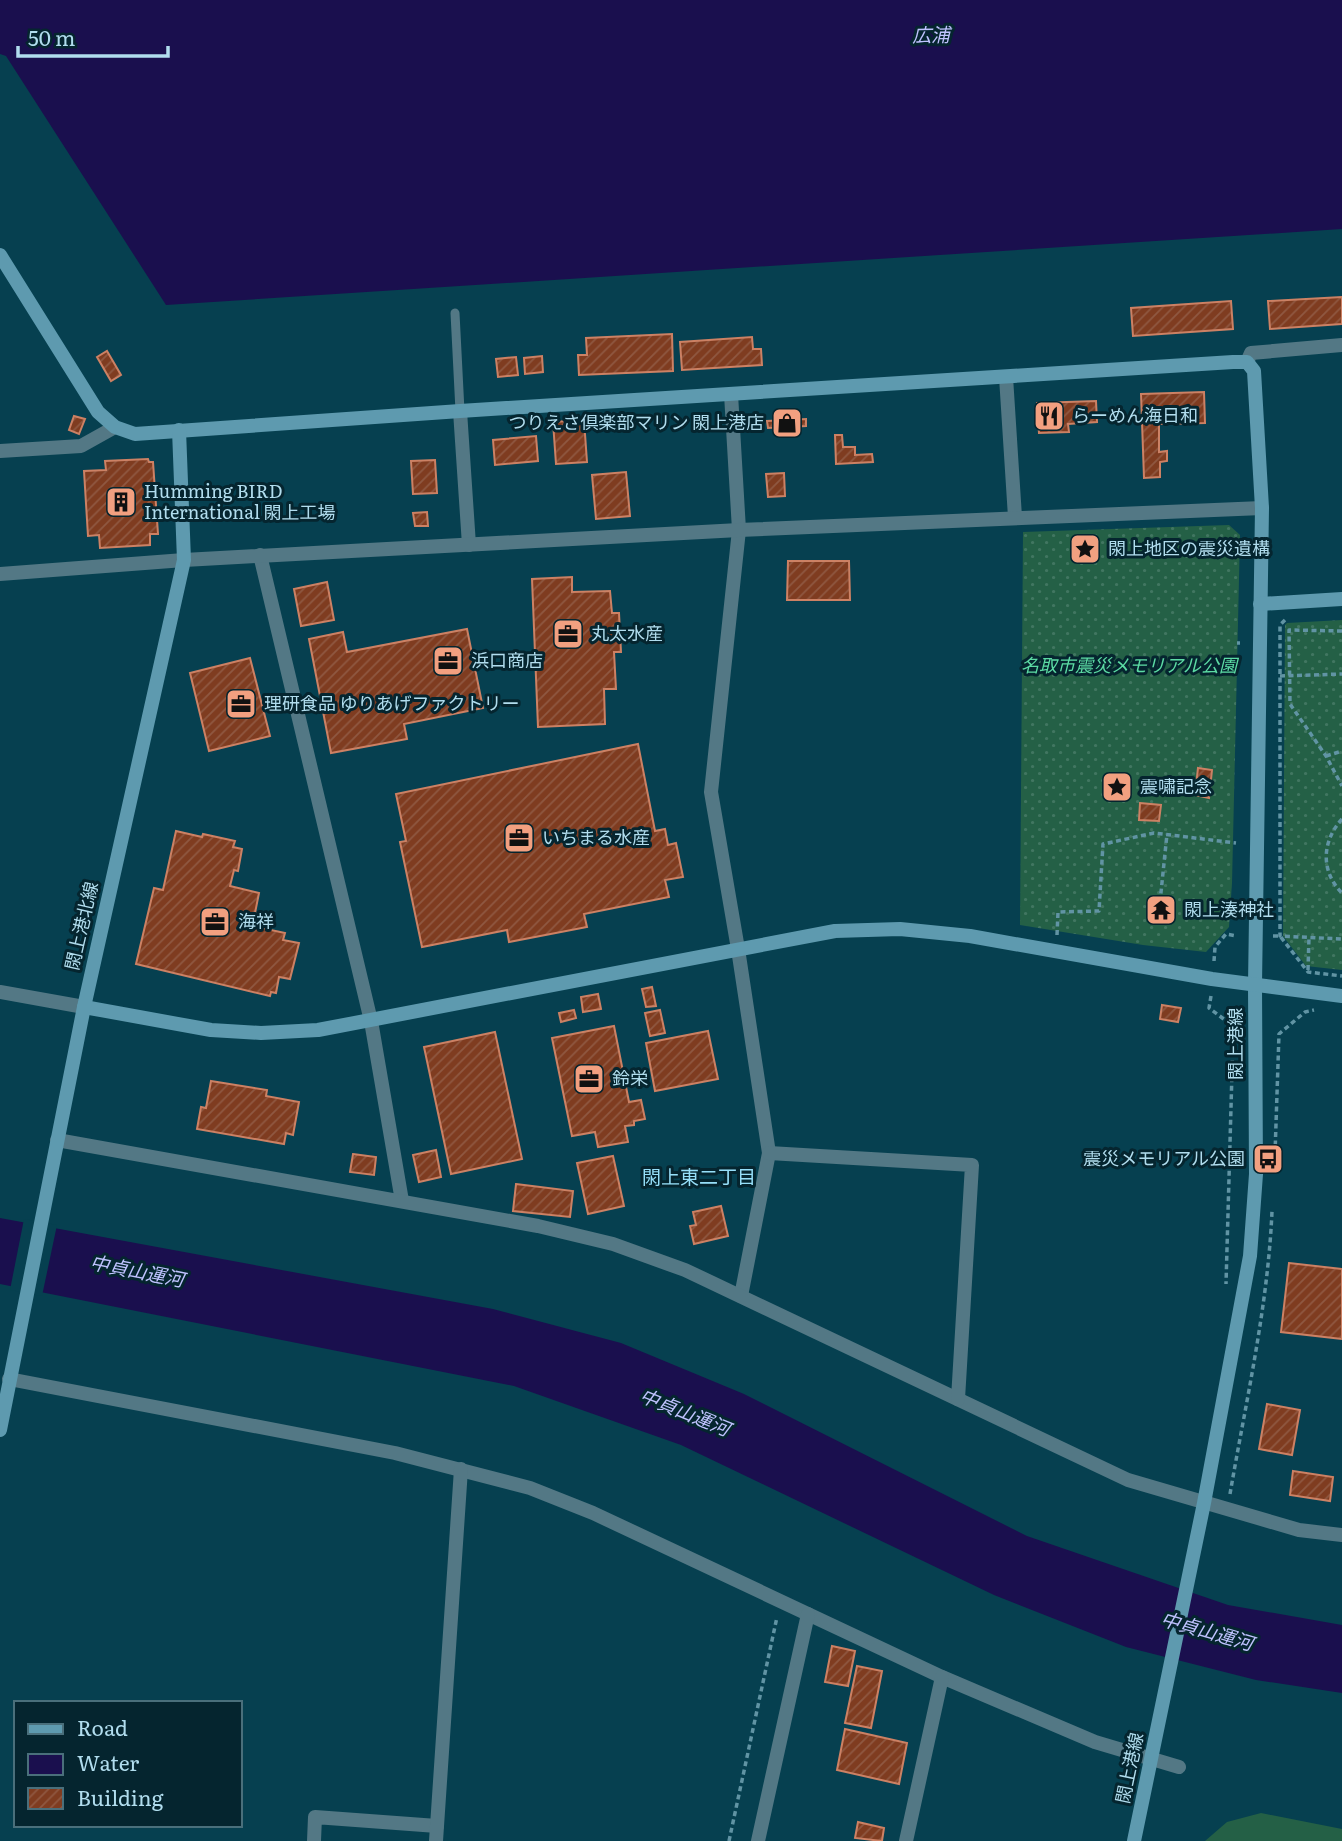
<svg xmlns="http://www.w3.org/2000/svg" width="1342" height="1841" viewBox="0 0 1342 1841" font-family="Literata,'Noto Sans JP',serif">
<defs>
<pattern id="grass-dots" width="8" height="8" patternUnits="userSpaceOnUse" patternTransform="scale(1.75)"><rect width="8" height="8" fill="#246046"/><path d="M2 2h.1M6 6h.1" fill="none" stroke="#417661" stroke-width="1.8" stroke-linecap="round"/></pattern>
<pattern id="building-hatch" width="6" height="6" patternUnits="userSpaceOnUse" patternTransform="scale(1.75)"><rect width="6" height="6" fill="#7f3c20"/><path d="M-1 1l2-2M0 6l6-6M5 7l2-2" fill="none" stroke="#8f5841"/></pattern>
</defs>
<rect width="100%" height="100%" fill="#064050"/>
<!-- grass -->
<g fill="url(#grass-dots)">
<polygon points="1229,525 1240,535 1232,883 1229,927 1206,952 1143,945 1020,925 1023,532"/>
<polygon points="1342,620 1342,970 1306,966 1283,936 1285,625 1287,623"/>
</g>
<!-- garden -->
<polygon fill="#246046" points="1261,1813 1342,1829 1342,1841 1205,1841 1227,1822"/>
<!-- water -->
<g fill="#1a0f4e">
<polygon points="0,0 1342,0 1342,229 166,305 6,56 0,54"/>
<polygon points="0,1218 493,1309 621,1343 744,1394 1027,1536 1228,1605 1342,1625 1342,1693 1256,1680 1126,1647 994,1595 681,1445 514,1386 0,1284"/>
</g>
<!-- pier -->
<polygon fill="#064050" points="24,1219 57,1225 42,1296 10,1290"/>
<!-- building -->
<g fill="url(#building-hatch)" stroke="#cc8164" stroke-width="2">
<polygon points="1342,297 1342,324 1270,329 1268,301"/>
<polygon points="1231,301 1233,329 1133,336 1131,308"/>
<polygon points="672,334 673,371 579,375 578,355 587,355 586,338"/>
<polygon points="752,337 753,349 761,349 762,365 682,370 680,342"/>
<polygon points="107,351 121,375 111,381 97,357"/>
<polygon points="542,356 543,372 525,374 524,358"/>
<polygon points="516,357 518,375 498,377 496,359"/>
<polygon points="1204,392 1205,423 1159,424 1159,452 1167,451 1167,461 1160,462 1160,477 1144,478 1141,394"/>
<polygon points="1096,401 1097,422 1068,424 1069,432 1039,433 1037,403"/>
<polygon points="74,416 85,419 79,434 69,430"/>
<polygon points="806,419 806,426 768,428 767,421"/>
<polygon points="584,420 587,462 556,464 553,422"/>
<polygon points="835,435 842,435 843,447 855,447 855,455 872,454 873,462 836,464"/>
<polygon points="536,436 538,461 495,465 493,440"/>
<polygon points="148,459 149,462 153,462 158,534 150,534 150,545 100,548 99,535 88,536 84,471 106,470 105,461"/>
<polygon points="435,460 437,493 413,494 411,461"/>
<polygon points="626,472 630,516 596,519 592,475"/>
<polygon points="784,473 785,496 768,497 766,474"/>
<polygon points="427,512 428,526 415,526 413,513"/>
<polygon points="788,561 849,561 850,600 787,600"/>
<polygon points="572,577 572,592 610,591 612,613 619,613 621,652 614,652 616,689 604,689 605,724 538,727 532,579"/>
<polygon points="327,582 334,620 301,626 294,589"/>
<polygon points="467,629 483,708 404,724 407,739 331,753 309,639 343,632 347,652"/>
<polygon points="250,658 270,736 209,751 190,673"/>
<polygon points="638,744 655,831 665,829 668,845 676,843 683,877 665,880 669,897 584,914 587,927 509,942 507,930 422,947 400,842 406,841 396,794"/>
<polygon points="1198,768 1212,770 1209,798 1195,795"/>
<polygon points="1140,803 1161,805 1159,821 1139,820"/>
<polygon points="176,831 202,837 203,834 235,841 233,847 242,849 238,871 234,870 230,886 259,893 255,913 260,914 257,927 285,933 283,940 299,943 290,979 279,977 276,993 271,992 270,996 136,964 154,888 163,890"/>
<polygon points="652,987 656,1006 646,1007 642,989"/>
<polygon points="598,994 601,1009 583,1012 581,997"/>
<polygon points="1162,1005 1181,1008 1178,1022 1160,1019"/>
<polygon points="574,1010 576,1018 561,1022 559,1013"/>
<polygon points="660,1010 665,1033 650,1036 645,1013"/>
<polygon points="614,1026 629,1102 641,1100 645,1119 634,1121 634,1125 625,1126 628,1142 598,1147 595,1132 572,1136 552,1038"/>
<polygon points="708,1031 718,1079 655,1091 646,1043"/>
<polygon points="495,1032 522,1159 451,1174 424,1047"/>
<polygon points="211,1081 267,1090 266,1096 299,1102 293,1135 286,1133 284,1144 197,1129 201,1107 206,1108"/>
<polygon points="436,1150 441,1177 419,1182 413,1155"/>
<polygon points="353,1154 376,1157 374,1175 350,1172"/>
<polygon points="613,1156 624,1206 588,1214 577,1163"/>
<polygon points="516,1184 573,1191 570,1217 513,1211"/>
<polygon points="721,1206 728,1236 694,1244 690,1226 696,1225 693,1212"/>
<polygon points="1289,1263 1342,1269 1342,1339 1281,1332"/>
<polygon points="1267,1404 1300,1410 1292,1455 1259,1449"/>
<polygon points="1293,1471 1333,1477 1330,1501 1290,1495"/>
<polygon points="832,1646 855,1651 848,1686 825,1682"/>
<polygon points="857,1666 882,1671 871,1728 845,1723"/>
<polygon points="845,1729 907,1743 899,1784 837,1770"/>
<polygon points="858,1822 884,1828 882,1841 855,1838"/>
</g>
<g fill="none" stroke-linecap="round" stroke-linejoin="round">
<!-- path -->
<g stroke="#6194a4" stroke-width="3.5" stroke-dasharray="5 3.5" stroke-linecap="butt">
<polyline points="1285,620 1280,625 1280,936 1342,939"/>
<polyline points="1342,631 1289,630 1290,704 1326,756 1342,786"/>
<polyline points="1237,643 1240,643"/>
<polyline points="1280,676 1342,674"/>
<polyline points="1326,756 1342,751"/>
<path d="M 1342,819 C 1322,841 1320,871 1342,893"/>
<polyline points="1160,902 1167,834"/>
<polyline points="1057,935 1058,912 1099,911 1103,844 1154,833 1236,843"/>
<polyline points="1273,936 1280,936 1308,972 1342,976"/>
<polyline points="1214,961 1215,947 1226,934 1237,936"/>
<polyline points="1308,970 1309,937"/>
<polyline points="1211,996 1209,1008 1233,1026 1233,1037 1226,1284"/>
<polyline points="1275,1154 1279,1034 1305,1012 1314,1010"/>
<path d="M 1230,1494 C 1246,1401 1268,1306 1272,1211"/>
<polyline points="729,1841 777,1617"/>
</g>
<!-- lane -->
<polyline stroke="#537885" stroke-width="9" points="455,313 460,411"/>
<!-- street -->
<g stroke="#537885" stroke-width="14">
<polyline points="1247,362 1251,353 1342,345"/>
<polyline points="1006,377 1015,517"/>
<polyline points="731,394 739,530 711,792 738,949 769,1153 741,1296"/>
<polyline points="460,411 469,545"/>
<polyline points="0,451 81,446 115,427"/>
<polyline points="260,555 371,1021 402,1201"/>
<polyline points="0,574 184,560 739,530 1262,508"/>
<polyline points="0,992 84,1007"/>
<polyline points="57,1140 538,1226 613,1244 685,1270 1128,1480 1299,1530 1342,1535"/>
<polyline points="769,1153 972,1165 958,1399"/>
<polyline points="9,1379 395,1453 530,1488 593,1513 942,1677 1095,1742 1179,1767"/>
<polyline points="314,1841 315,1817 437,1826"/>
<polyline points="436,1841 461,1469"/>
<polyline points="758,1841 808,1614"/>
<polyline points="906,1841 942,1677"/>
</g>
<!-- secondary -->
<g stroke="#5e9aaf" stroke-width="14">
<polyline points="0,255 98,412 115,427 135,434 460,411 1233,362 1247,362 1254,371 1262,508 1255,985 1256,1174 1250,1256 1204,1503 1134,1841"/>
<polyline points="1260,604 1342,599"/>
<polyline points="84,1007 211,1030 261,1033 318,1030 835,931 900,929 970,936 1212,979 1342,996"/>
<polyline points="0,1430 84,1007 184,560 179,430"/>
</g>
</g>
<!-- icons -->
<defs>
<g id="restaurant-square" transform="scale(1.575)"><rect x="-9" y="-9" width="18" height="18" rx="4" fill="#f2a080" stroke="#05252f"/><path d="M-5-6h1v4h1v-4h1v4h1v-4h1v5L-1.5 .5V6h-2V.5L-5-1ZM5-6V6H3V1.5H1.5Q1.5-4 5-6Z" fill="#111"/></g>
<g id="shop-square" transform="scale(1.575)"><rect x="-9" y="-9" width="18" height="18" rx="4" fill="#f2a080" stroke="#05252f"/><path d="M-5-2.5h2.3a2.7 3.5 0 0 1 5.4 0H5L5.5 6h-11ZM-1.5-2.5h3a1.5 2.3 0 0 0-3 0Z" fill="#111"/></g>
<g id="building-square" transform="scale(1.575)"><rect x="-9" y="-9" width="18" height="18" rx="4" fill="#f2a080" stroke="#05252f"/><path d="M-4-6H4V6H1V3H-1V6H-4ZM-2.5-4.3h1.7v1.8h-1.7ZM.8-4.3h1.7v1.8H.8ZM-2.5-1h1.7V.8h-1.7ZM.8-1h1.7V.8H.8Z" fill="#111"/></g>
<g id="sight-square" transform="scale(1.575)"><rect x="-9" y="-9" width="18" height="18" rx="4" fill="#f2a080" stroke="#05252f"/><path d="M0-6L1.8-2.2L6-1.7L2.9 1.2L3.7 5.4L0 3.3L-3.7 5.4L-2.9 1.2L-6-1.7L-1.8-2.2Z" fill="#111"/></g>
<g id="office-square" transform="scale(1.575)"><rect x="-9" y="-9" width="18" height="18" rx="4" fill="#f2a080" stroke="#05252f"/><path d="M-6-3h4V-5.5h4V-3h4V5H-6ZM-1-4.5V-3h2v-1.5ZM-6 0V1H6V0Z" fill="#111"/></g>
<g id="temple-square" transform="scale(1.575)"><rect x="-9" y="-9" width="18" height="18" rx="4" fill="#f2a080" stroke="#05252f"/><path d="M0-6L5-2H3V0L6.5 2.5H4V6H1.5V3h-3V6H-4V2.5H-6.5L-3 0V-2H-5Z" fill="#111"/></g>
<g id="bus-square" transform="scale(1.575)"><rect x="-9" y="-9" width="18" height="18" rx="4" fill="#f2a080" stroke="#05252f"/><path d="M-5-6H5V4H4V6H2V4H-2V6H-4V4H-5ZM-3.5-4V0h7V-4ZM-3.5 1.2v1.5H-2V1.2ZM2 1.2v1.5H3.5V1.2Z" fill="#111"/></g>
</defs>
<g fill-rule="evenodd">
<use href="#restaurant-square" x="1049" y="416"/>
<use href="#shop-square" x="787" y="423"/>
<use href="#building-square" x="121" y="502"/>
<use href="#sight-square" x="1085" y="549"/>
<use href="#office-square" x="568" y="634"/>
<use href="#office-square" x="448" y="661"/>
<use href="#office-square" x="241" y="704"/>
<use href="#sight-square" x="1117" y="787"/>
<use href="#office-square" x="519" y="838"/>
<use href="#temple-square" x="1161" y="910"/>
<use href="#office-square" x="215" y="922"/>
<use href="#office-square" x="589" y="1079"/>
<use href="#bus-square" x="1268" y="1159"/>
</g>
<g text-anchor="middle" stroke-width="6" stroke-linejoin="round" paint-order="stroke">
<!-- poi labels -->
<g font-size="18" fill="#b1ddee" stroke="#05252f" text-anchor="start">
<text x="1072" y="422">らーめん海日和</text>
<text x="764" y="429" text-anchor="end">つりえさ倶楽部マリン 閖上港店</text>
<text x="144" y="498">Humming BIRD<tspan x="144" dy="21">International 閖上工場</tspan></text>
<text x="1108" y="555">閖上地区の震災遺構</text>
<text x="591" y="640">丸太水産</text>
<text x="471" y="667">浜口商店</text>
<text x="264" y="710">理研食品 ゆりあげファクトリー</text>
<text x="1140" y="793">震嘯記念</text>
<text x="542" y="844">いちまる水産</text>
<text x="1184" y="916">閖上湊神社</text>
<text x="238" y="928">海祥</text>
<text x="612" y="1085">鈴栄</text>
<text x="1245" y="1165" text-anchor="end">震災メモリアル公園</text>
</g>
<!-- park labels -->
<g font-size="18" font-style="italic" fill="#5cdba4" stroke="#05252f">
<text x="1129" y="672">名取市震災メモリアル公園</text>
</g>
<!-- street labels -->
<g font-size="18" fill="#b1ddee" stroke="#05252f">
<text transform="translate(82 926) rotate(-77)" y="6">閖上港北線</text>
<text transform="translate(1236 1044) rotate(-90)" y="6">閖上港線</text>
<text transform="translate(1130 1768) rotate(-78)" y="6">閖上港線</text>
</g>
<!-- water labels -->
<g font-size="19" font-style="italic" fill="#bfc2fe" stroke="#05252f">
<text transform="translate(931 35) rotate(-1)" y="7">広浦</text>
<text transform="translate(137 1271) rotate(11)" y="7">中貞山運河</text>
<text transform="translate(685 1412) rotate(22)" y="7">中貞山運河</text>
<text transform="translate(1207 1631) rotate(16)" y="7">中貞山運河</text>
</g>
<!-- neighbourhood labels -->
<g font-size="19" fill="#96dff9" stroke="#05252f">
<text x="699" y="1184">閖上東二丁目</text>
</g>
</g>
<!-- legend -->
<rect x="14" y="1701" width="228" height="126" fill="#05252f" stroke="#4a6f7b" stroke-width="2"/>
<rect x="28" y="1724" width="35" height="10" fill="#5e9aaf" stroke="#4a6f7b" stroke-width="2"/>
<text x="77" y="1736" font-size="21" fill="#b1ddee">Road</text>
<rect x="28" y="1754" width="35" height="21" fill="#1a0f4e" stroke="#4a6f7b" stroke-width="2"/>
<text x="77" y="1771" font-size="21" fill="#b1ddee">Water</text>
<rect x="28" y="1788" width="35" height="21" fill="url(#building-hatch)" stroke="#4a6f7b" stroke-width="2"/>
<text x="77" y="1806" font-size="21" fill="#b1ddee">Building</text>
<!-- scale -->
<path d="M18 46v10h150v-10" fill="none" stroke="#b1ddee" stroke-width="3.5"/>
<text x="28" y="46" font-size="21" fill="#b1ddee" stroke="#05252f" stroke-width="5" paint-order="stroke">50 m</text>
</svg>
